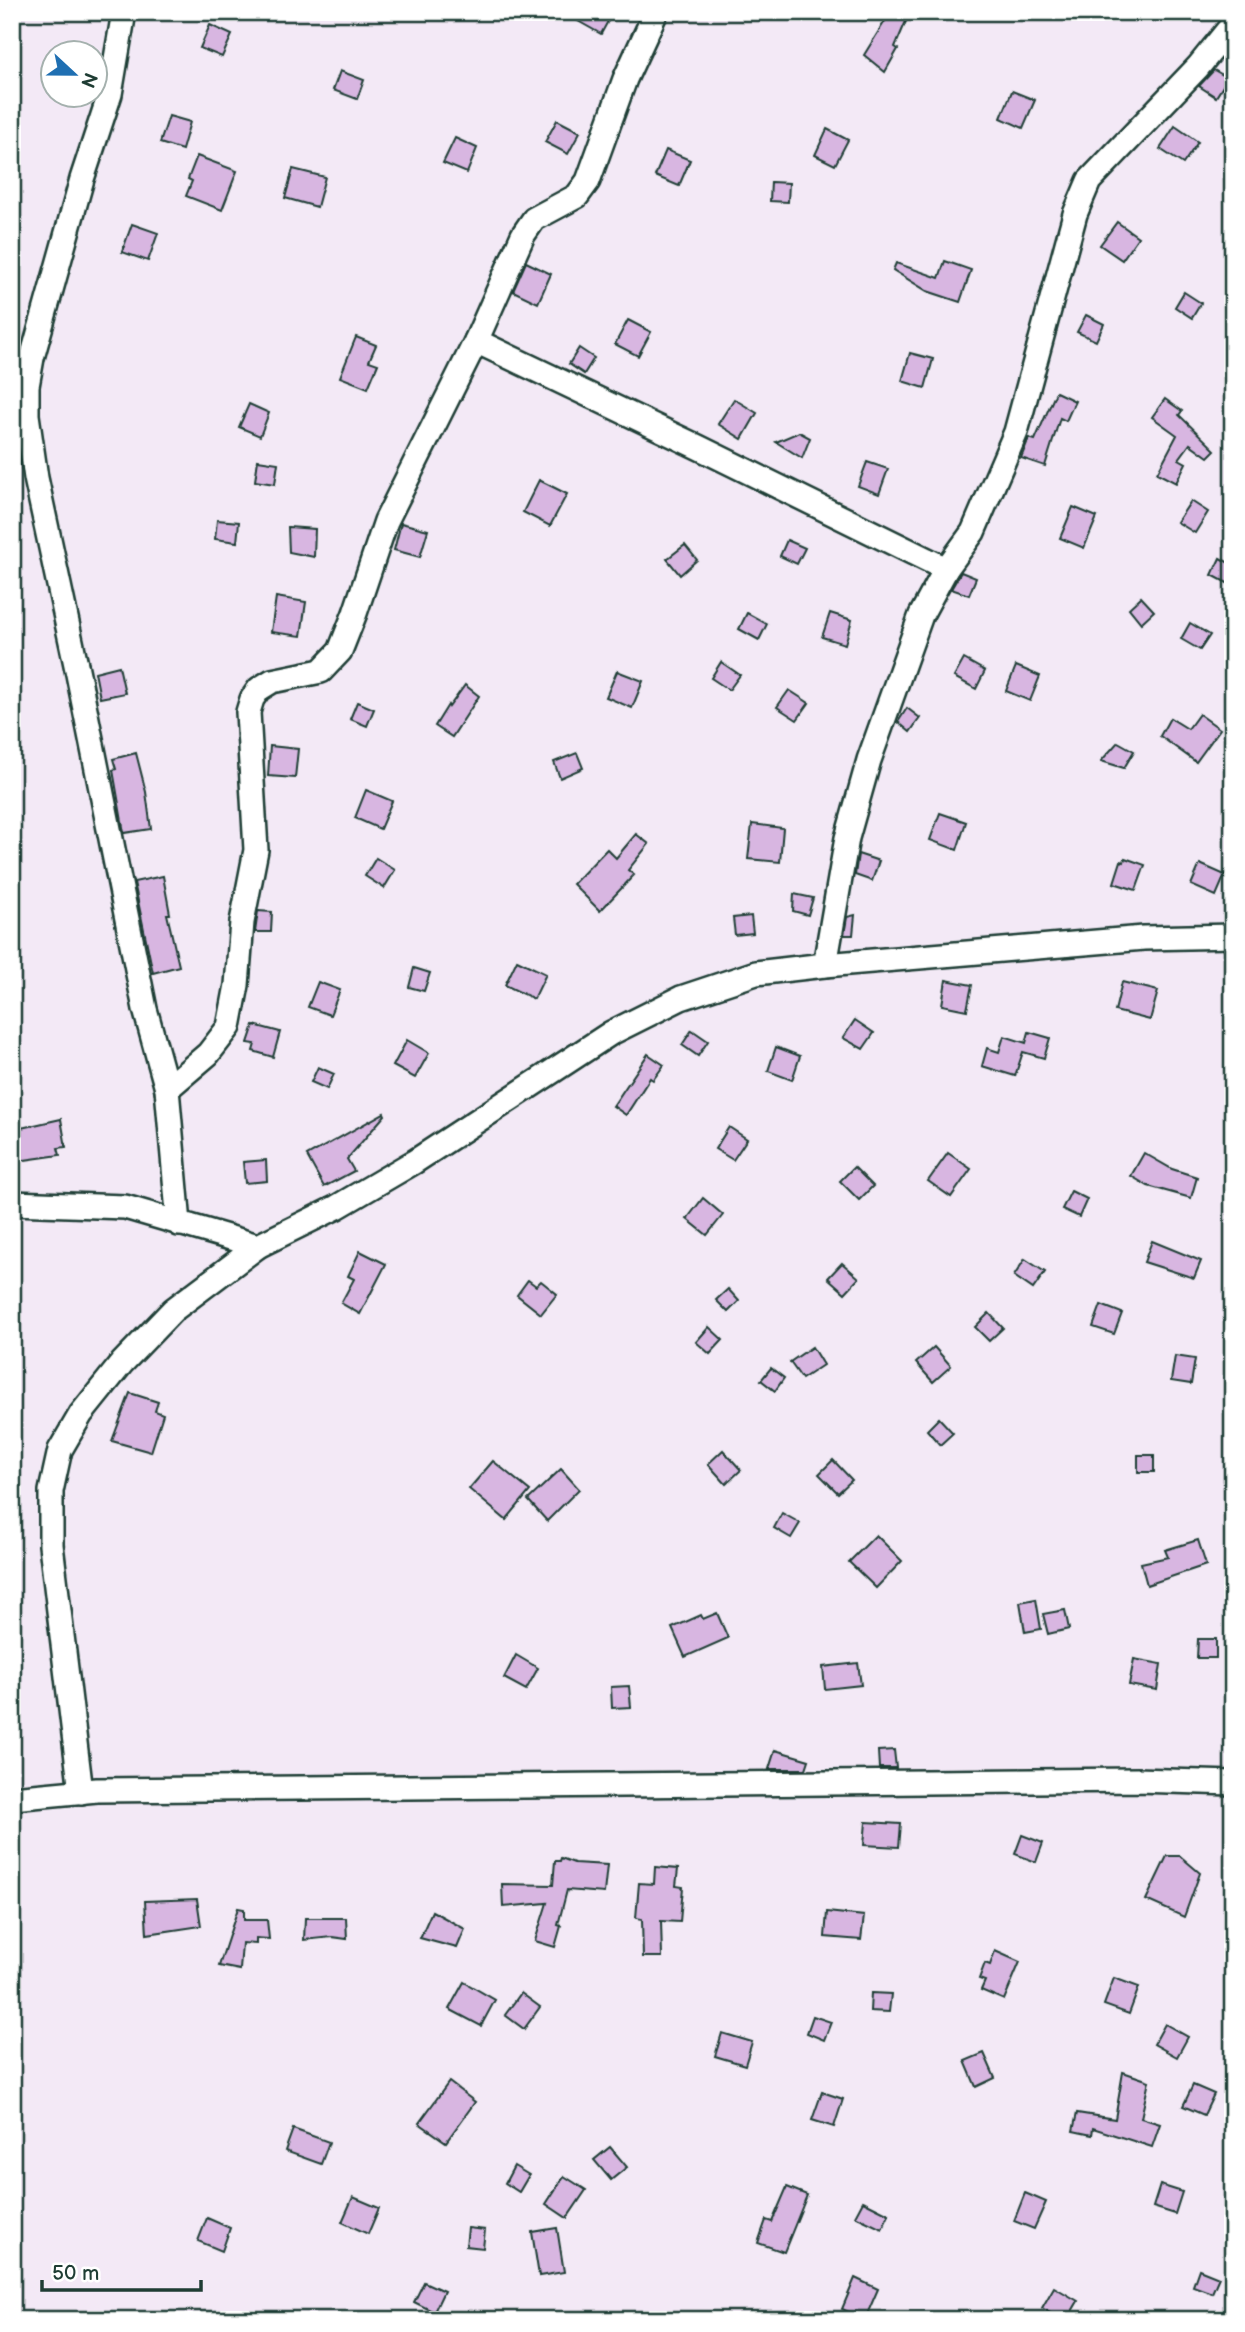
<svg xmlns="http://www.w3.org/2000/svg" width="1245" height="2332" viewBox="0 0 1245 2332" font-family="'Balsamiq Sans',sans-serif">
<rect width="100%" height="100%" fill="#f3e9f6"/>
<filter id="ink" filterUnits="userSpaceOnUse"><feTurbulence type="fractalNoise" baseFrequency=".0143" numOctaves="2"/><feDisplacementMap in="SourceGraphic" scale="14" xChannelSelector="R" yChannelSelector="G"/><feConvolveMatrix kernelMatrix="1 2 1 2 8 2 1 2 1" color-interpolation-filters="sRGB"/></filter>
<g filter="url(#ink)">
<!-- building -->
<g fill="#d8b6e1" stroke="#1f3d34" stroke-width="2">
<polygon points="562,12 613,12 601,34"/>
<polygon points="890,13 907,19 895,47 898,49 885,72 864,55"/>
<polygon points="210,25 232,35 222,57 200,48"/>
<polygon points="1214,70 1228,78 1216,97 1199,86"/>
<polygon points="340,71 364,80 357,99 333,90"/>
<polygon points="1012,91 1035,100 1023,128 1001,118"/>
<polygon points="169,116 190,122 182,150 160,143"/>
<polygon points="557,120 580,132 568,154 545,142"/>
<polygon points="1175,126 1198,142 1183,164 1160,149"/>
<polygon points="827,129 848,140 835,165 815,155"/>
<polygon points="455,138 477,148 467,173 443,163"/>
<polygon points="666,150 690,160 679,186 655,176"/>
<polygon points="197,156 237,171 222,210 186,196 192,181 188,179"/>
<polygon points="293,169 325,177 317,207 285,198"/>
<polygon points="771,182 789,183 788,202 770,201"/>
<polygon points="1117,222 1138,237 1122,260 1100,245"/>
<polygon points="132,224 158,233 148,261 122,252"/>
<polygon points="945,261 971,270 960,302 927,291 893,270 896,263 939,278"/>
<polygon points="526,262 551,274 538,303 513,291"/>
<polygon points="1184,292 1201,303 1192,318 1175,307"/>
<polygon points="1086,315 1104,324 1096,341 1077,332"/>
<polygon points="628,320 651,332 638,356 615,344"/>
<polygon points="356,337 376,345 369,361 378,364 368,388 340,377"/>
<polygon points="579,348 594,358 584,374 569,364"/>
<polygon points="910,353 933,359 925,388 902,381"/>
<polygon points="1056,392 1075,401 1066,421 1060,418 1045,466 1021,458 1029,438 1035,440"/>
<polygon points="734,399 757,413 742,439 718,424"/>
<polygon points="1165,399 1182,411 1179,415 1215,450 1208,457 1190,444 1179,459 1186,463 1176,483 1157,473 1177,435 1152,417"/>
<polygon points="249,404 269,413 260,436 239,427"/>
<polygon points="799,432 810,438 802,458 776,442"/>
<polygon points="258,460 278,463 275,484 255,481"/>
<polygon points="867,462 888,469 879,494 858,486"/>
<polygon points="539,480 567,494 550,526 523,512"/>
<polygon points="1191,501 1208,512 1195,533 1177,522"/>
<polygon points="1073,507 1097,517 1084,548 1060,538"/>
<polygon points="217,520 239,522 237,542 215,539"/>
<polygon points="401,523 428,530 420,557 394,550"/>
<polygon points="288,527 315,529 314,557 289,552"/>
<polygon points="787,540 805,548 797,564 780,556"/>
<polygon points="685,545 697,560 680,575 667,559"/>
<polygon points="1220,558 1233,565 1233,586 1212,575"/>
<polygon points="961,572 976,578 969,595 951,589"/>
<polygon points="276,597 306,602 301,636 271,632"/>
<polygon points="1141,597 1154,611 1141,623 1129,608"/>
<polygon points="747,613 767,624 759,640 739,629"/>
<polygon points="830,613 852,620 845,644 822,637"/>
<polygon points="1190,623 1210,635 1200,650 1181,639"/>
<polygon points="964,659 985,671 976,689 954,677"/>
<polygon points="721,662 740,675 729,690 711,678"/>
<polygon points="119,666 125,693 100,698 95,672"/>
<polygon points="1016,666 1040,676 1030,701 1006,691"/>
<polygon points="617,671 643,681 632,708 606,697"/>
<polygon points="465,685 479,696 452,737 435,726 448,705 449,707"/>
<polygon points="789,690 809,703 797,720 777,707"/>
<polygon points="357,702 374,709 367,726 350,719"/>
<polygon points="907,708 920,718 910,732 898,722"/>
<polygon points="1199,714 1220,729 1196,762 1160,736 1170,718 1188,729"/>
<polygon points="1118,742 1134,751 1124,768 1101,761"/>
<polygon points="270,746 298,749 295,778 268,776"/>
<polygon points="136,753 146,792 151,829 124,833 113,770 116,769 113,759"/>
<polygon points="577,753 583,768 560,778 554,762"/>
<polygon points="366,790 392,801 380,829 355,818"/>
<polygon points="940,813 966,822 957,850 930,840"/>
<polygon points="752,824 783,828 780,862 748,859"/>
<polygon points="636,834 649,844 628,870 634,875 600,911 573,884 607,849 616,858"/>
<polygon points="858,854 879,861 872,881 855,875"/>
<polygon points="376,858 395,870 384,888 365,876"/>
<polygon points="1125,858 1145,865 1136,890 1114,883 1121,861 1124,862"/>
<polygon points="1200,864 1225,875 1216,896 1191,885"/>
<polygon points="163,876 170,914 167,914 179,966 153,973 134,882"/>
<polygon points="794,894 813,898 808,915 793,911"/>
<polygon points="258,911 272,912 271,932 255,932"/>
<polygon points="855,915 853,935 844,935 847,917"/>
<polygon points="751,916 753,933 735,935 733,918"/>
<polygon points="517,960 546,974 534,999 505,985"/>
<polygon points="414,968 430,973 424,991 409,987"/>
<polygon points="946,980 972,985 967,1010 942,1005"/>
<polygon points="318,982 340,990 330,1015 308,1007"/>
<polygon points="1122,982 1158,991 1150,1020 1115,1011"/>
<polygon points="855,1020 874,1033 863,1049 843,1038"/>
<polygon points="254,1025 280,1032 273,1057 253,1051 255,1044 248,1043"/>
<polygon points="692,1030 708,1041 698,1056 682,1045"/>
<polygon points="1029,1032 1050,1038 1044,1058 1023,1052 1015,1076 982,1066 987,1048 999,1052 1004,1036 1026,1043"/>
<polygon points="407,1040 429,1053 415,1078 393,1066"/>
<polygon points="776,1047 800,1056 792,1080 768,1071"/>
<polygon points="648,1054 664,1065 653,1080 650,1078 626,1115 613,1106"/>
<polygon points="318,1067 334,1074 327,1089 311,1082"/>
<polygon points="384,1113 385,1115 347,1159 354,1171 324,1187 307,1156"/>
<polygon points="61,1119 66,1147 58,1148 60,1155 17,1161 12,1130"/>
<polygon points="729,1127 747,1139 733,1160 715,1149"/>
<polygon points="948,1153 971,1169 951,1197 928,1181"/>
<polygon points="1144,1153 1172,1169 1197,1177 1191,1198 1148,1186 1131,1176"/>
<polygon points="266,1160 267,1181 245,1183 243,1162"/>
<polygon points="854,1167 873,1186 859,1200 840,1181"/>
<polygon points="1071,1191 1087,1199 1079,1217 1062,1209"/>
<polygon points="703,1198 723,1215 707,1235 687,1219"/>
<polygon points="1152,1241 1201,1261 1194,1278 1144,1262"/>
<polygon points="360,1251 386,1264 360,1314 341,1303 354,1279 348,1276"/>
<polygon points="1025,1259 1045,1272 1033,1289 1014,1276"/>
<polygon points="842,1263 859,1278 845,1293 828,1278"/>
<polygon points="528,1280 536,1286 541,1281 557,1294 541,1314 517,1295"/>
<polygon points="728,1289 739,1301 728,1312 716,1300"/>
<polygon points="1101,1305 1122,1313 1114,1334 1093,1327"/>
<polygon points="989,1313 1003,1328 989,1341 975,1327"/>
<polygon points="709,1327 723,1340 710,1354 696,1342"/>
<polygon points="812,1347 823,1365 802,1379 790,1362"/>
<polygon points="934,1347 951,1366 933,1382 916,1363"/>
<polygon points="1175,1356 1195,1359 1191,1384 1171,1381"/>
<polygon points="771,1368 784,1378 775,1391 761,1380"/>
<polygon points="130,1393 158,1402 155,1411 163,1414 151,1452 112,1441"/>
<polygon points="939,1418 953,1433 940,1445 927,1430"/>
<polygon points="723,1450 741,1470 726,1484 708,1464"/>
<rect x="1138" y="1455" width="16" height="17"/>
<polygon points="833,1460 852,1480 838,1493 819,1474"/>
<polygon points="493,1461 530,1491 506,1520 469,1489"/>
<polygon points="561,1469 579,1489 547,1521 528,1500"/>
<polygon points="782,1513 800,1523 791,1538 774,1528"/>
<polygon points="876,1535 902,1561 876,1588 849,1562"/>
<polygon points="1198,1540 1206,1565 1147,1585 1141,1563 1168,1557 1165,1550"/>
<polygon points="1036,1599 1041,1629 1025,1632 1020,1602"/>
<polygon points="1065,1610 1069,1629 1048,1634 1043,1614"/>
<polygon points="717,1613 728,1638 685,1657 672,1628 701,1615 703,1619"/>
<polygon points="1198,1639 1216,1639 1216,1658 1197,1658"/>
<polygon points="516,1655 538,1668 526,1690 504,1678"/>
<polygon points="1134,1659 1161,1664 1157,1690 1129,1685"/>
<polygon points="858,1663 861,1685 825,1689 823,1667"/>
<polygon points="629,1686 631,1707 612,1708 611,1687"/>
<polygon points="775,1750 809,1760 806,1769 769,1769"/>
<polygon points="894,1750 896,1768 879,1768 878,1751"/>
<polygon points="866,1822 901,1824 899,1847 864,1845"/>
<polygon points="1022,1835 1043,1843 1036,1862 1015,1854"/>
<polygon points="1167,1856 1180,1856 1200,1873 1184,1917 1146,1900"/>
<polygon points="561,1858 574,1863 607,1865 604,1893 567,1890 558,1925 561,1926 555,1947 535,1941 547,1903 503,1907 502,1884 553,1885 555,1861 560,1861"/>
<polygon points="655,1867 678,1869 676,1886 683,1887 680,1922 661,1921 662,1957 643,1957 642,1919 636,1918 639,1883 654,1884"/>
<polygon points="197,1899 201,1926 147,1934 145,1901"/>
<polygon points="238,1908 244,1909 244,1920 267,1920 269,1939 256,1938 256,1944 242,1943 240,1970 219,1966"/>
<polygon points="432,1911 465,1929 457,1948 420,1938"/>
<polygon points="827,1912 864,1916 861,1940 825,1937"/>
<polygon points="305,1918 346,1918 347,1939 332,1937 304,1940"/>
<polygon points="995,1951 1020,1962 1004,2000 981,1990 985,1981 979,1979 985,1963 990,1965"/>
<polygon points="1114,1978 1139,1987 1129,2014 1104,2005"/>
<polygon points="464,1982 495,2000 481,2026 449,2009"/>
<polygon points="521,1993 540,2007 524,2029 505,2015"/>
<polygon points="871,1993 891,1994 889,2012 870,2011"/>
<polygon points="813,2016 831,2022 824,2040 807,2033"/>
<polygon points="1165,2024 1188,2037 1177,2057 1154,2044"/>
<polygon points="722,2033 752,2042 745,2065 715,2056"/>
<polygon points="984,2053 995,2078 976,2087 965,2061"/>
<polygon points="1123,2072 1149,2081 1141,2118 1160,2124 1152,2147 1093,2128 1092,2135 1073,2131 1077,2113 1115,2119"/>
<polygon points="449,2082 475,2102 446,2142 419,2123"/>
<polygon points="1193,2085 1214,2094 1204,2115 1183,2106"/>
<polygon points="822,2092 843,2099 834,2127 812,2120"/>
<polygon points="293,2129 329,2142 321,2164 285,2151"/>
<polygon points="610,2147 627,2167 611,2180 594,2160"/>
<polygon points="514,2166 529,2175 519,2192 505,2183"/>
<polygon points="564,2176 586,2190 567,2218 546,2204"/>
<polygon points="1160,2185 1182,2192 1175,2214 1153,2207"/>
<polygon points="787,2187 807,2195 784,2252 758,2243 766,2220 772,2222"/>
<polygon points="1025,2193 1046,2202 1034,2229 1014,2221"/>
<polygon points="353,2197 379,2208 368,2234 342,2222"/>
<polygon points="863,2201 889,2214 882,2229 855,2216"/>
<polygon points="207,2218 230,2228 222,2251 198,2241"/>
<polygon points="468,2228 485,2230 483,2248 466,2246"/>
<polygon points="557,2228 564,2272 539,2276 532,2232"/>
<polygon points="1199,2269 1219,2277 1212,2293 1193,2286"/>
<polygon points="855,2278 878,2289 865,2319 842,2309"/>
<polygon points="424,2282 444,2291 434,2312 414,2302"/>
<polygon points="1054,2287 1078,2301 1067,2320 1062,2320 1042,2308"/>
</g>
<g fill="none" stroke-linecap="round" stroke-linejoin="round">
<!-- street casing -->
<g stroke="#1f3d34" stroke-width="28">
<g id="street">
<polyline points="124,12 110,94 82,179 32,358 27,386 27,415 36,478 78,674 145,1009 167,1089 179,1224"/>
<polyline points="476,341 698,447 946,569"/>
<polyline points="825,965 847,838 869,760 921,615 946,569 973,532 1016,432 1075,214 1089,181 1198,67 1233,24"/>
<polyline points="167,1089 208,1054 229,1027 237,985 242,922 256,850 248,712 252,699 259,689 272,681 321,671 340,651 355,613 386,521 476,341 523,235 534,219 577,196 588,181 625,79 656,12"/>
<polyline points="12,1203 125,1207 258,1246"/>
<polyline points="81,1792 51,1545 51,1491 60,1450 81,1414 122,1363 173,1310 258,1246 337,1207 414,1162 611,1033 681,998 756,973 825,965 1144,938 1233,936"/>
<polyline points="12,1798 97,1790 1137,1780 1233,1783"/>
</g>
</g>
<!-- street -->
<use href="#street" stroke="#fff" stroke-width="23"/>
</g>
</g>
<!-- margin -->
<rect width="1245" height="2332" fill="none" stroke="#fff" stroke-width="42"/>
<rect x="21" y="21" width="1203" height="2290" fill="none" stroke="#1f3d34" stroke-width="2.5" filter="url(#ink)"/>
<!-- north arrow -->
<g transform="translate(74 74) rotate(112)"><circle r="33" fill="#ffffff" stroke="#a5b1ae" stroke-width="2"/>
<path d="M0-5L12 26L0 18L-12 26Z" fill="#1f6fb2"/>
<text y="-10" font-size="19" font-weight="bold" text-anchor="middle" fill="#1f3d34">N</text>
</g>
<!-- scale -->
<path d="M42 2280v10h159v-10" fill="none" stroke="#1f3d34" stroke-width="3.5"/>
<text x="52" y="2280" font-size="21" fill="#1f3d34" stroke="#ffffff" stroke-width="5" paint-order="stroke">50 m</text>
</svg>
